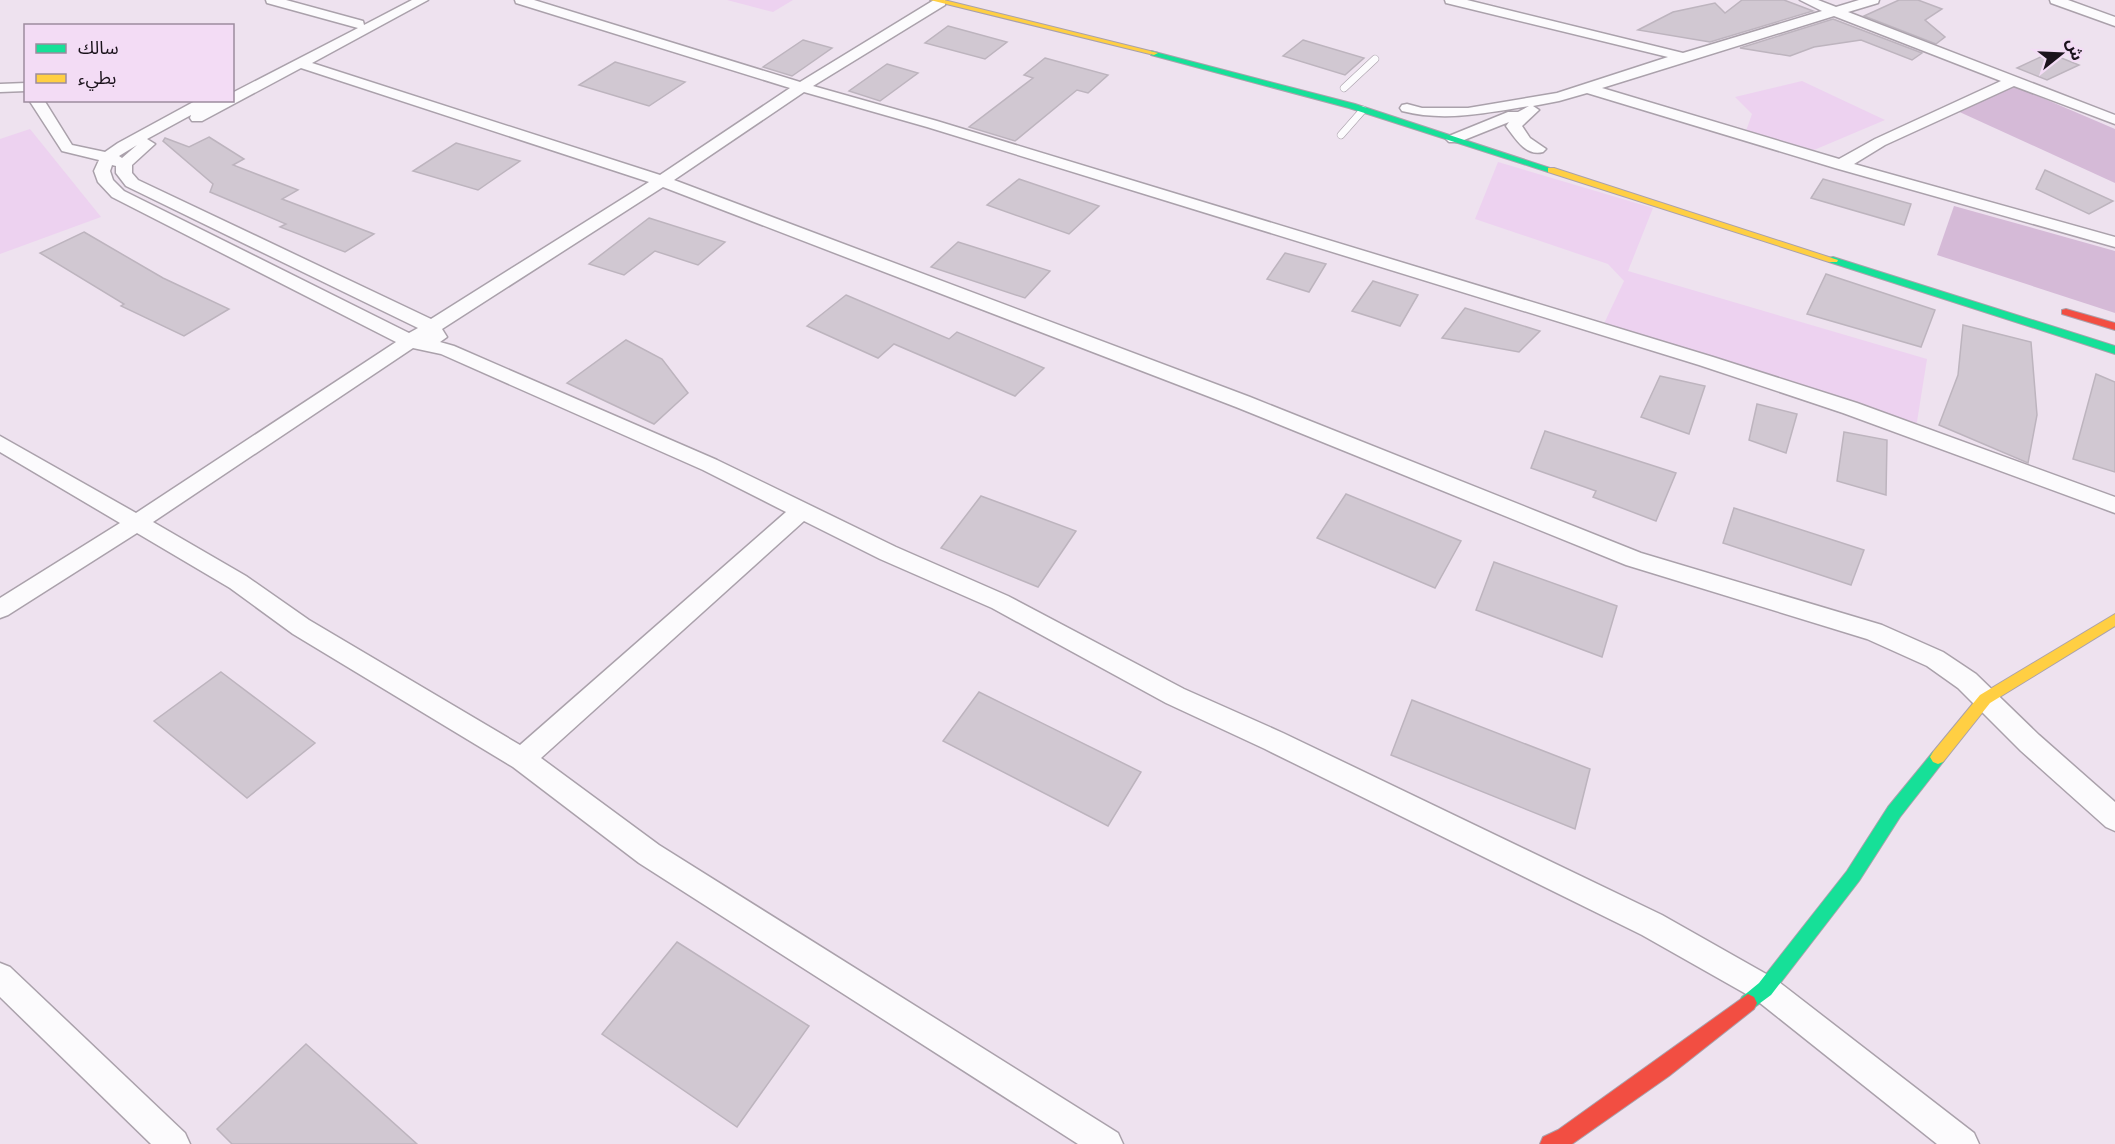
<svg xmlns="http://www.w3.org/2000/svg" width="2115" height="1144" viewBox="0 0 2115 1144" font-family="'Noto Sans','Noto Sans Arabic',sans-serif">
<rect width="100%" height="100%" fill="#eee2ef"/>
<!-- green -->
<g fill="#edd2f0">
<polygon points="727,0 793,0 773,12"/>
<polygon points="1802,81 1885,120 1814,150 1746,131 1752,114 1735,97"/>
<polygon points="30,129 101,217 0,254 0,139"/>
<polygon points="1498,162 1653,208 1628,271 1927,359 1916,428 1601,330 1624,281 1608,264 1475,219"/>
</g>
<!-- forest -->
<g fill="#d5bad7">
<polygon points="2012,85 2115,129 2115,183 1953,109"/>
<polygon points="1954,206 2115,251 2115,313 1937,255"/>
</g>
<!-- building -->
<g fill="#d1c8d2" stroke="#bdb4be" stroke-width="1.5">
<polygon points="1742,0 1784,0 1813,11 1710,42 1638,30 1673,12 1715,3 1725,13"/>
<polygon points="1899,0 1918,0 1942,9 1925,20 1945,37 1936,44 1864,16"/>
<polygon points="1833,19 1922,53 1912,60 1861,40 1814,47 1790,56 1740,48"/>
<polygon points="948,26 1007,42 985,59 925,43"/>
<polygon points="803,40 832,48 792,76 763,67"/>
<polygon points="1303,40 1364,58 1345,75 1283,56"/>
<polygon points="2049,53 2079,65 2047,80 2017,68"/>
<polygon points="1045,58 1108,75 1088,93 1077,90 1015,141 969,127 1033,78 1024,75"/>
<polygon points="615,62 685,82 649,106 579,85"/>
<polygon points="887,64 918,73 880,101 849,91"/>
<polygon points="209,137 244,159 233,165 298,190 282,199 374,234 345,252 280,227 286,224 210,192 213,184 163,141 165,138 189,147"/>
<polygon points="456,143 520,161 478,190 413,171"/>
<polygon points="2045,170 2113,201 2089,214 2036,189"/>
<polygon points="1019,179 1099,206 1069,234 987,205"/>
<polygon points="1823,179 1911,204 1904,225 1811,198"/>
<polygon points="649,218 725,242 698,265 655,251 624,275 589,264"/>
<polygon points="84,232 163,278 229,309 184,336 121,306 124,304 40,253"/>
<polygon points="958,242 1025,263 1050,271 1025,298 931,267"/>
<polygon points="1285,253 1326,264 1309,292 1267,279"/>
<polygon points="1826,274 1935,310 1921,347 1807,314"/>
<polygon points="1373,281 1418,295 1400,326 1352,311"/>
<polygon points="846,295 949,339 957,332 1044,368 1015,396 894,344 878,358 807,326"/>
<polygon points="1465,308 1540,331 1519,352 1442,338"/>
<polygon points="1963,325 2031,342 2037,415 2028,463 1939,425 1958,375"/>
<polygon points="626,340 662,359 688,393 654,424 567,383"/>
<polygon points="2096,374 2115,382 2115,472 2073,459"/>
<polygon points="1660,376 1705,386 1689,434 1641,417"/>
<polygon points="1757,404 1797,414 1786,453 1749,440"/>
<polygon points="1545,431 1676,473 1656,521 1593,497 1596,491 1531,468"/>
<polygon points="1844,432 1887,440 1886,495 1837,481"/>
<polygon points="1346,494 1461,541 1435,588 1317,538"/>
<polygon points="981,496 1076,531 1038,587 941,548"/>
<polygon points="1734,508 1864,550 1851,585 1723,543"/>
<polygon points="1494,562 1617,606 1602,657 1476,610"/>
<polygon points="221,672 315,743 247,798 154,721"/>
<polygon points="979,692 1141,772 1108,826 943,741"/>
<polygon points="1412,700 1590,769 1575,829 1391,755"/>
<polygon points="677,942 809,1026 737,1127 602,1034"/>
<polygon points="306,1044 417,1144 232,1144 217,1129"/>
</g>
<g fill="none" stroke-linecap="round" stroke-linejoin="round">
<!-- lane casing -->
<g stroke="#aaa1ab" stroke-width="8">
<g id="lane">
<polyline points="1344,88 1375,59"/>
<polyline points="1341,135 1363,110"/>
</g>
</g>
<!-- street casing -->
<g stroke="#aaa1ab" stroke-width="3">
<g id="street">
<path d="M 266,0 L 286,0 L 363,21 L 364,25 L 412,0 L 428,0 L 312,63 L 660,175 L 790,88 L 516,3 L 515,0 L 534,0 L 800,82 L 934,0 L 945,0 L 945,5 L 813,86 L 937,121 L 1713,357 L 1857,403 L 2115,497 L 2115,513 L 1843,413 L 1699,365 L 927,127 L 804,92 L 674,180 L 1250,397 L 1641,553 L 1882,625 L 1943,652 L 1976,674 L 2039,735 L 2115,802 L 2115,831 L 2106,827 L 2021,751 L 1958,688 L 1927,666 L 1867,639 L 1626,565 L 1236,407 L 663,187 L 442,329 L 447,337 L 440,342 L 454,346 L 717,460 L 896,547 L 1008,596 L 1184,689 L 1283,733 L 1662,915 L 1775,979 L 1974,1133 L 1979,1144 L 1937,1144 L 1755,999 L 1642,935 L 1265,749 L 1166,703 L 992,608 L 880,559 L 804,521 L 541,758 L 659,845 L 1118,1133 L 1123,1144 L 1078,1144 L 639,863 L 513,767 L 293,634 L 230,588 L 137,533 L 8,615 L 0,618 L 0,598 L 120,523 L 0,452 L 0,436 L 136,513 L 396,342 L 112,197 L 98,182 L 94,171 L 99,160 L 62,151 L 29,100 L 44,100 L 72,145 L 105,152 L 118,143 L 197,100 L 216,100 L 215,102 L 232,100 L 232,93 L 358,28 L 267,3 ZM 301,68 L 649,182 L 431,319 L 138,180 L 132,173 L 132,165 L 155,144 L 147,139 L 191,115 L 190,118 L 192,121 L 202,121 ZM 137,145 L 122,158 L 119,156 ZM 112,165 L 116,166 L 116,173 L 126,186 L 418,328 L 409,333 L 124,191 L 113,180 L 110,171 ZM 413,348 L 441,354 L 703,470 L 786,512 L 520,745 L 309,620 L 246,576 L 153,522 Z"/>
<path d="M 1445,0 L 1467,0 L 1683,53 L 1822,11 L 1800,0 L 1818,0 L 1836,7 L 1859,0 L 1879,0 L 1878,3 L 1848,12 L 2115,115 L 2115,124 L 2014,86 L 1885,145 L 1854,164 L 2115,237 L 2115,247 L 1835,168 L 1587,93 L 1559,101 L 1533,106 L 1539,110 L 1522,126 L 1530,138 L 1546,149 L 1543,152 C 1526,157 1515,138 1506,126 L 1509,122 L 1459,142 L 1449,142 L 1446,139 L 1449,136 L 1508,112 L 1518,112 L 1529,106 C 1486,113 1444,122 1402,111 L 1400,108 L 1402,105 L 1407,104 L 1422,108 L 1468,108 L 1557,93 L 1668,57 L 1446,3 ZM 1834,16 L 2001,81 L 1875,139 L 1839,159 L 1602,88 Z"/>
<polygon points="2050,0 2068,0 2115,17 2115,26 2051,3"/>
<polygon points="26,83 26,91 0,92 0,84"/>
<polygon points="0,963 10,967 185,1133 190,1144 151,1144 0,997"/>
</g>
</g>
<!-- fast casing -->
<g stroke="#aaa1ab" stroke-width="2">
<g id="fast">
<polygon points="1151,51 1355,104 1556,170 1548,172 1349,108 1151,55"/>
<polygon points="1833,257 2115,346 2115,354 1829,262 1829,258"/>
<polygon points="1938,750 1943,752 1946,757 1943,762 1900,817 1859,881 1771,995 1748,1012 1742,1009 1739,1003 1742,997 1759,983 1847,871 1888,807 1933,752"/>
</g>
</g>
<!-- slow casing -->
<g stroke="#aaa1ab" stroke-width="2">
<g id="slow">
<polygon points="930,0 944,0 1158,53 1154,55"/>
<polygon points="1548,168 1554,168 1838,260 1837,262 1829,262 1548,172"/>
<polygon points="2115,614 2115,626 1990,703 1943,762 1938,764 1933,762 1930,757 1933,752 1980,695"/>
</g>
</g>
<!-- jam casing -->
<g stroke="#aaa1ab" stroke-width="2">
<g id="jam">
<polygon points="2066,309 2115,323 2115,330 2062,314 2062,310"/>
<polygon points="1748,994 1754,997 1757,1003 1754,1009 1669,1076 1572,1144 1540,1144 1543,1137 1558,1130"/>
</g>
</g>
<!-- lane -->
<use href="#lane" stroke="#fcfbfd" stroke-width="7"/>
<!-- street -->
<use href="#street" fill="#fcfbfd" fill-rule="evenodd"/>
<!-- fast -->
<use href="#fast" fill="#16e098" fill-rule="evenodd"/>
<!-- slow -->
<use href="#slow" fill="#ffcf43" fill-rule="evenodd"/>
<!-- jam -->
<use href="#jam" fill="#f24e42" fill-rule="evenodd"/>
</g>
<!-- legend -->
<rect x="24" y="24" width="210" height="78" fill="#f3dcf5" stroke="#9d8c9e" stroke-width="1.5"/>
<rect x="36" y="44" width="30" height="9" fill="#16e098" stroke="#9d8c9e" stroke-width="1.5"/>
<text x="78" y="54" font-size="18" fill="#1b131c">سالك</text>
<rect x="36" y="74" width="30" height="9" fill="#ffcf43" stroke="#9d8c9e" stroke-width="1.5"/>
<text x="78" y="84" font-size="18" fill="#1b131c">بطيء</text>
<!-- north arrow -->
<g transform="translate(2061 54) rotate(72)" stroke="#f3dcf5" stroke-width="4.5" paint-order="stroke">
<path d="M0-4.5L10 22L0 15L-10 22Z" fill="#1b131c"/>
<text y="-9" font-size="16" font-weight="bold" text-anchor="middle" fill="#1b131c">ش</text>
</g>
</svg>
